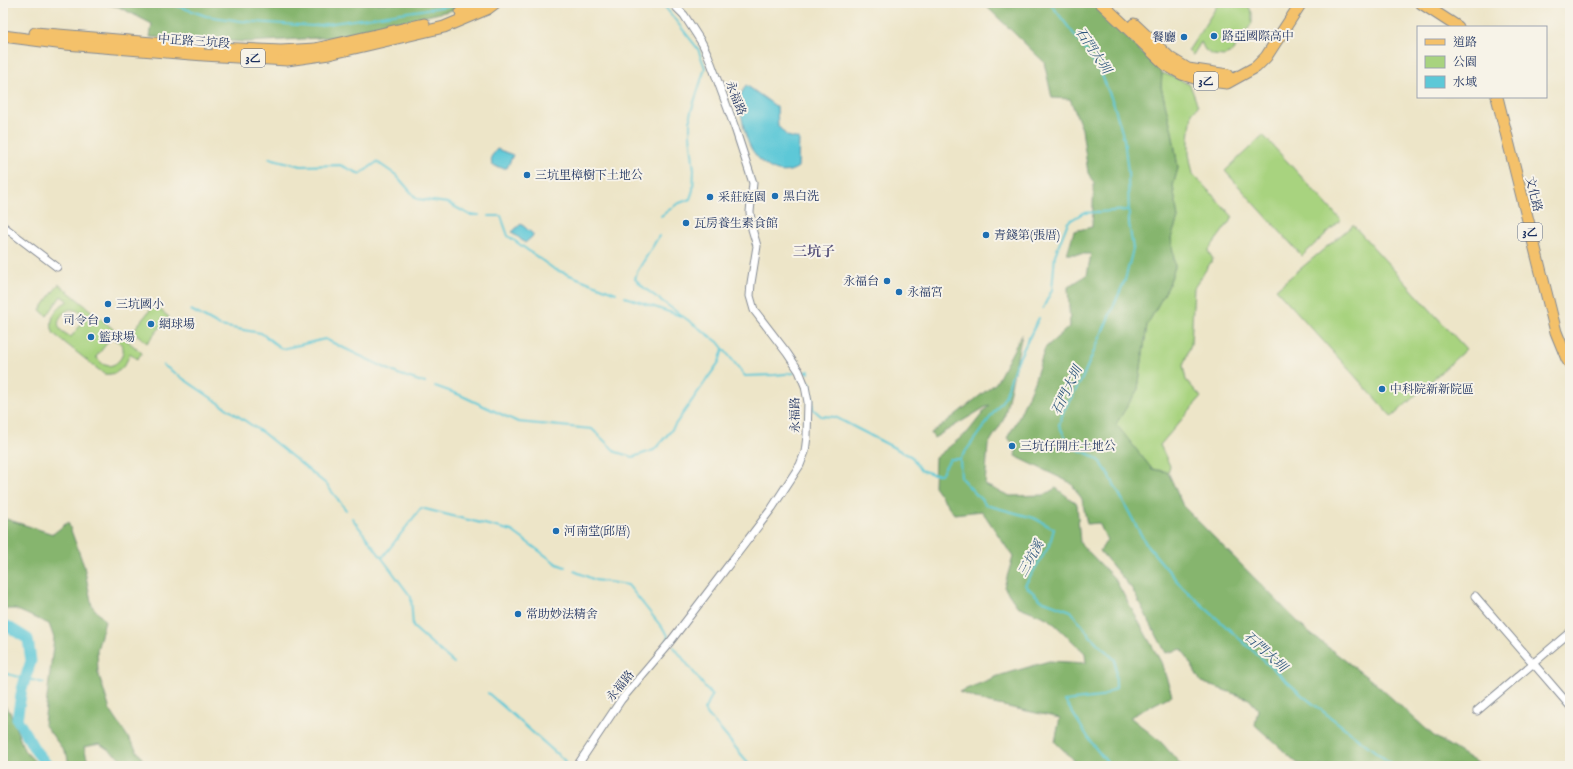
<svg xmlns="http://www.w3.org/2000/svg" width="1573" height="769" viewBox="0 0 1573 769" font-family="'IM FELL English','Noto Serif TC',serif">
<rect width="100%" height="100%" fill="#f7f3e8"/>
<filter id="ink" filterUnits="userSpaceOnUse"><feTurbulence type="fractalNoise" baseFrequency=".025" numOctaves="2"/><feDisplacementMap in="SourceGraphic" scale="8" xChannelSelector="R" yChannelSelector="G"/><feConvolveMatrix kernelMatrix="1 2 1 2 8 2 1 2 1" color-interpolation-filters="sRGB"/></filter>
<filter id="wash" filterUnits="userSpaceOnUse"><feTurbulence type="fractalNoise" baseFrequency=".012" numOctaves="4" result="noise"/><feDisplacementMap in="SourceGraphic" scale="16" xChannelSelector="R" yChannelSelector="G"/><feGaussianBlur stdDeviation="0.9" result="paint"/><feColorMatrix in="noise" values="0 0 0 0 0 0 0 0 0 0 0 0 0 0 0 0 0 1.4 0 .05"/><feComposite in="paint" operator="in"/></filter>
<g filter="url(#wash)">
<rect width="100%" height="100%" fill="#ede5c8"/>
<!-- green -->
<g fill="#a8d37f" stroke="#62816e" fill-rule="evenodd">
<polygon points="1219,3 1247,3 1252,13 1252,23 1233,51 1224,56 1213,55 1205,50 1201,42 1193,55 1188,51"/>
<polygon points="1162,73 1179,79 1190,85 1198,106 1192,113 1189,139 1189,154 1193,174 1233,217 1208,251 1213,259 1194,288 1191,344 1183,366 1186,380 1201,397 1160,445 1170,466 1168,472 1152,469 1115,424 1138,389 1147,325 1168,287 1175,267 1171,238 1178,218 1173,186 1178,168 1172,131 1161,87"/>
<polygon points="1263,135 1341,220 1302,256 1225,171"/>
<polygon points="1353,225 1466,349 1392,417 1276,289"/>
<path d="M 59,284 L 142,353 L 137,359 L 130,353 C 126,366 118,376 104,374 L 54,334 C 47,320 56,307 68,301 L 61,296 L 47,316 L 40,310 ZM 71,309 L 82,312 L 87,317 L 71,337 C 68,335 62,332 60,329 C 55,321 63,311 71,309 ZM 112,337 C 115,339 120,342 122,345 C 127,354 116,369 105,365 C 102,364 99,360 96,357 Z"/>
<polygon points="154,305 169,317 147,343 133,331"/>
</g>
<!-- forest -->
<g fill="#86b56e" stroke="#507266">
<polygon points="99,3 465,3 457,9 336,37 248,42 150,37 152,24 119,7"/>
<polygon points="988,3 1093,3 1162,73 1161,87 1172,131 1178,168 1173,186 1178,218 1171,238 1175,267 1168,287 1147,325 1138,389 1116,424 1152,469 1168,472 1183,506 1308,632 1376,684 1434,736 1482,766 1308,766 1297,763 1255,725 1258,709 1249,699 1201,682 1182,649 1166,653 1132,589 1100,551 1107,540 1099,523 1087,524 1082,499 1071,483 1015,456 1017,446 1007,438 1017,421 1034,382 1045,348 1070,326 1068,287 1087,275 1091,254 1067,254 1074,231 1092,227 1094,183 1088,173 1082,129 1070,99 1052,98 1044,62 986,6"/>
<polygon points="1022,334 1004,419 988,445 985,485 1010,496 1044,495 1056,488 1077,504 1080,543 1115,579 1161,662 1172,695 1130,717 1161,742 1182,766 1073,766 1073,759 1055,742 1060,718 989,703 959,692 998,676 1049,661 1086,663 1085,653 1049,619 1017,606 1004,587 1013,557 982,511 954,514 934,486 935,458 968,432 989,405 934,438 931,433 945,423 996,383"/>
<polygon points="3,518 53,534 68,522 84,566 92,606 105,621 97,650 98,672 110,710 147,766 129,766 126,762 100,744 84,747 89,766 69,766 67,755 44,724 54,638 49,624 15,609 3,609"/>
<polygon points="3,704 10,712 24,750 39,766 3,766"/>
</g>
<!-- water -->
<g fill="#5dc8d7" stroke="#3c7c9a">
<path d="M 746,85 L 777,107 L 778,126 L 787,136 L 799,139 L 798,167 C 780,180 760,164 751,148 C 745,137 743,124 741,112 C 741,108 739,103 740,99 C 740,95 744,89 746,85 Z"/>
<polygon points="497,149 513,155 507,168 502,168 492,165 491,157"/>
<polygon points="521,224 534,235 525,243 512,232"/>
</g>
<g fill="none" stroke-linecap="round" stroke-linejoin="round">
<!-- stream -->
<g stroke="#5dc8d7" stroke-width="2">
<polyline points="169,3 206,16 241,21 313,26 455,5 459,3"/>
<polyline points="1050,3 1083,46 1101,73 1114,105 1124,139 1128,172 1129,223 1133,249 1125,280 1081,381 1064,410 1059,425 1066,439 1072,447 1091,455 1100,461 1109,475 1146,544 1182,587 1303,696 1394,766"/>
<polyline points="269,158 301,166 340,165 360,174 377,162 396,175 417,199 448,203 470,215 479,215"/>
<polyline points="489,216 501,216 508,236 554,269 616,293"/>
<polyline points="661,216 677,204 690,199 693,190 694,170 690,135 690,115 705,68 698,49 662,3"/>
<polyline points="659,236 637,272 635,279 644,288 718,342 745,376 775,375 794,373"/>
<polyline points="625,297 681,316"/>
<polyline points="1043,308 1052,290 1055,255 1068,222 1083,213 1129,210"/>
<polyline points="191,310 220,326 261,333 282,349 325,339 398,374 425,383"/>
<polyline points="1039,318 1015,366 1005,397 960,459 961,478 986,505 1034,518 1054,529 1049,546 1025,585 1041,600 1071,611 1090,636 1115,660 1116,688 1101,697 1065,701 1093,745 1110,766"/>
<polyline points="163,365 263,433 326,484 346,510"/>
<polyline points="805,372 809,371 809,373"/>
<polyline points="810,383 813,409 821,416 835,417 912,457 920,470 933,474 941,474 950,459 960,459"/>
<polyline points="435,386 460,395 518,422 592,429 616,452 633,457 654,450 670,432 719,362 723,349"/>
<polyline points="352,518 411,597 413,627 454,663"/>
<polyline points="382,558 421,508 512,531 557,564 565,567"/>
<polyline points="574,571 595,580 628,585 668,635 667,641"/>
<polyline points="674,647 712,696 704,710 751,766"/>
<polyline points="3,673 44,683"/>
<polyline points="488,693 565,761 562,766"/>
</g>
<!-- river -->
<polyline stroke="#5dc8d7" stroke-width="11" points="3,626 7,626 28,639 31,661 22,689 17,719 35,750 48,766"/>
</g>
</g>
<g filter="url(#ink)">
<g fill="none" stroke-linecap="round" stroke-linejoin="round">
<!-- minor casing -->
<g stroke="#848a93" stroke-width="9">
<g id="minor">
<polyline points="3,226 57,267"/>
<polyline points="1475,596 1570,706"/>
<polyline points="1477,711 1569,633"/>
<polyline points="577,766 621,700 670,642 772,508 800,465 805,452 807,436 808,402 805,386 799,371 787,353 754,310 750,296 751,283 757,246 752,229 750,212 753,183 735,128 708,55 702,43 684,15 672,3"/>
</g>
</g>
<!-- primary casing -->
<g stroke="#848a93" stroke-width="13">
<g id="primary">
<polyline points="1101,3 1166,65 1182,74 1201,80 1227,83 1256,67 1266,57 1301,3"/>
<polyline points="1421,3 1458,27"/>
<polyline points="461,12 481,3"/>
<polyline points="1134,24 1170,58 1188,69 1228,75"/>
<polyline points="35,33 199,47"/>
<polyline points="3,36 65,44 204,55 287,60 329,54 444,27 487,9 495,3"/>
<polyline points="218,48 281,51 315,49 424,24"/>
<polyline points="1497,97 1556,332 1567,359 1570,364"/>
</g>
</g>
<!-- minor -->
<use href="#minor" stroke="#fff" stroke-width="7"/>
<!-- primary -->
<use href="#primary" stroke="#f4c16a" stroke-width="11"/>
</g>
</g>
<!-- markers -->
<g fill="#1f6fb2" stroke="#f7f3e8" stroke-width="1.5">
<circle cx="1214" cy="36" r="4"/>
<circle cx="1184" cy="37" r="4"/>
<circle cx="527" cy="175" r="4"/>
<circle cx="775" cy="196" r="4"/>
<circle cx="710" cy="197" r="4"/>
<circle cx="686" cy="223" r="4"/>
<circle cx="986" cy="235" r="4"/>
<circle cx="887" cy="281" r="4"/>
<circle cx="899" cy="292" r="4"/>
<circle cx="108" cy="304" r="4"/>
<circle cx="107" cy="320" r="4"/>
<circle cx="151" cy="324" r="4"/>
<circle cx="91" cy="337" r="4"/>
<circle cx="1382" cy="389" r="4"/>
<circle cx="1012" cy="446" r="4"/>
<circle cx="556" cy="531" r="4"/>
<circle cx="518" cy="614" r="4"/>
</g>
<g text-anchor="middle" stroke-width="4" stroke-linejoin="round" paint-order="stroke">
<!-- shield labels -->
<g fill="#f7f3e8" stroke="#5d6a87" stroke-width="1">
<rect x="241" y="49" width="24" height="18" rx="3"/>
<rect x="1194" y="72" width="24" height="18" rx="3"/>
<rect x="1518" y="223" width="24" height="18" rx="3"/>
</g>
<g font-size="11" font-weight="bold" fill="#1b2f5e">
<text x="253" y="62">3乙</text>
<text x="1206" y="85">3乙</text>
<text x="1530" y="236">3乙</text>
</g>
<!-- poi labels -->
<g font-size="12" fill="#1b2f5e" stroke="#f7f3e8" text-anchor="start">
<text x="1222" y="40">路亞國際高中</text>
<text x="1176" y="41" text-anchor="end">餐廳</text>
<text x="535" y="179">三坑里樟樹下土地公</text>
<text x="783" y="200">黑白洗</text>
<text x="718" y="201">采莊庭園</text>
<text x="694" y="227">瓦房養生素食館</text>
<text x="994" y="239">青錢第(張厝)</text>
<text x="879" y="285" text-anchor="end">永福台</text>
<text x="907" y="296">永福宮</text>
<text x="116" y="308">三坑國小</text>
<text x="99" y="324" text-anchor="end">司令台</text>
<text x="159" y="328">網球場</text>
<text x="99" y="341">籃球場</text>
<text x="1390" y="393">中科院新新院區</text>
<text x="1020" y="450">三坑仔開庄土地公</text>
<text x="564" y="535">河南堂(邱厝)</text>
<text x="526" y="618">常助妙法精舍</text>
</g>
<!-- street labels -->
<g font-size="12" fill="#1b2f5e" stroke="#f7f3e8">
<text transform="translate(194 41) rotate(4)" y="4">中正路三坑段</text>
<text transform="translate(736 98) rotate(69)" y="4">永福路</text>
<text transform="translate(1534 194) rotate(76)" y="4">文化路</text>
<text transform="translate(795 415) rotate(-91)" y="4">永福路</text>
<text transform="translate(620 686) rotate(-51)" y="4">永福路</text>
</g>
<!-- water labels -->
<g font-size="13" font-style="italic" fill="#2c557c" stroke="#f7f3e8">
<text transform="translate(1094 50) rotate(56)" y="5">石門大圳</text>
<text transform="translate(1066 390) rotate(-64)" y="5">石門大圳</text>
<text transform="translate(1030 558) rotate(-61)" y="5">三坑溪</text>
<text transform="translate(1266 651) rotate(42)" y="5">石門大圳</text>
</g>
<!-- quarter labels -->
<g font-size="14" font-weight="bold" fill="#56527b" stroke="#f7f3e8">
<text x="814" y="256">三坑子</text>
</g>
</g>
<!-- margin -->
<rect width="1573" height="769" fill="none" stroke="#f7f3e8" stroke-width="16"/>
<!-- legend -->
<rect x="1417" y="26" width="130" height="72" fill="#f7f3e8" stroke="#9fa5b1"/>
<rect x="1425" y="39" width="20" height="6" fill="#f4c16a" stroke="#9fa5b1"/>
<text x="1453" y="46" font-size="12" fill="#1b2f5e">道路</text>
<rect x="1425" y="56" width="20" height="12" fill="#a8d37f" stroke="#9fa5b1"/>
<text x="1453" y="66" font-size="12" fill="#1b2f5e">公園</text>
<rect x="1425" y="76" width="20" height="12" fill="#5dc8d7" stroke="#9fa5b1"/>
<text x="1453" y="86" font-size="12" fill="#1b2f5e">水域</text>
</svg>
